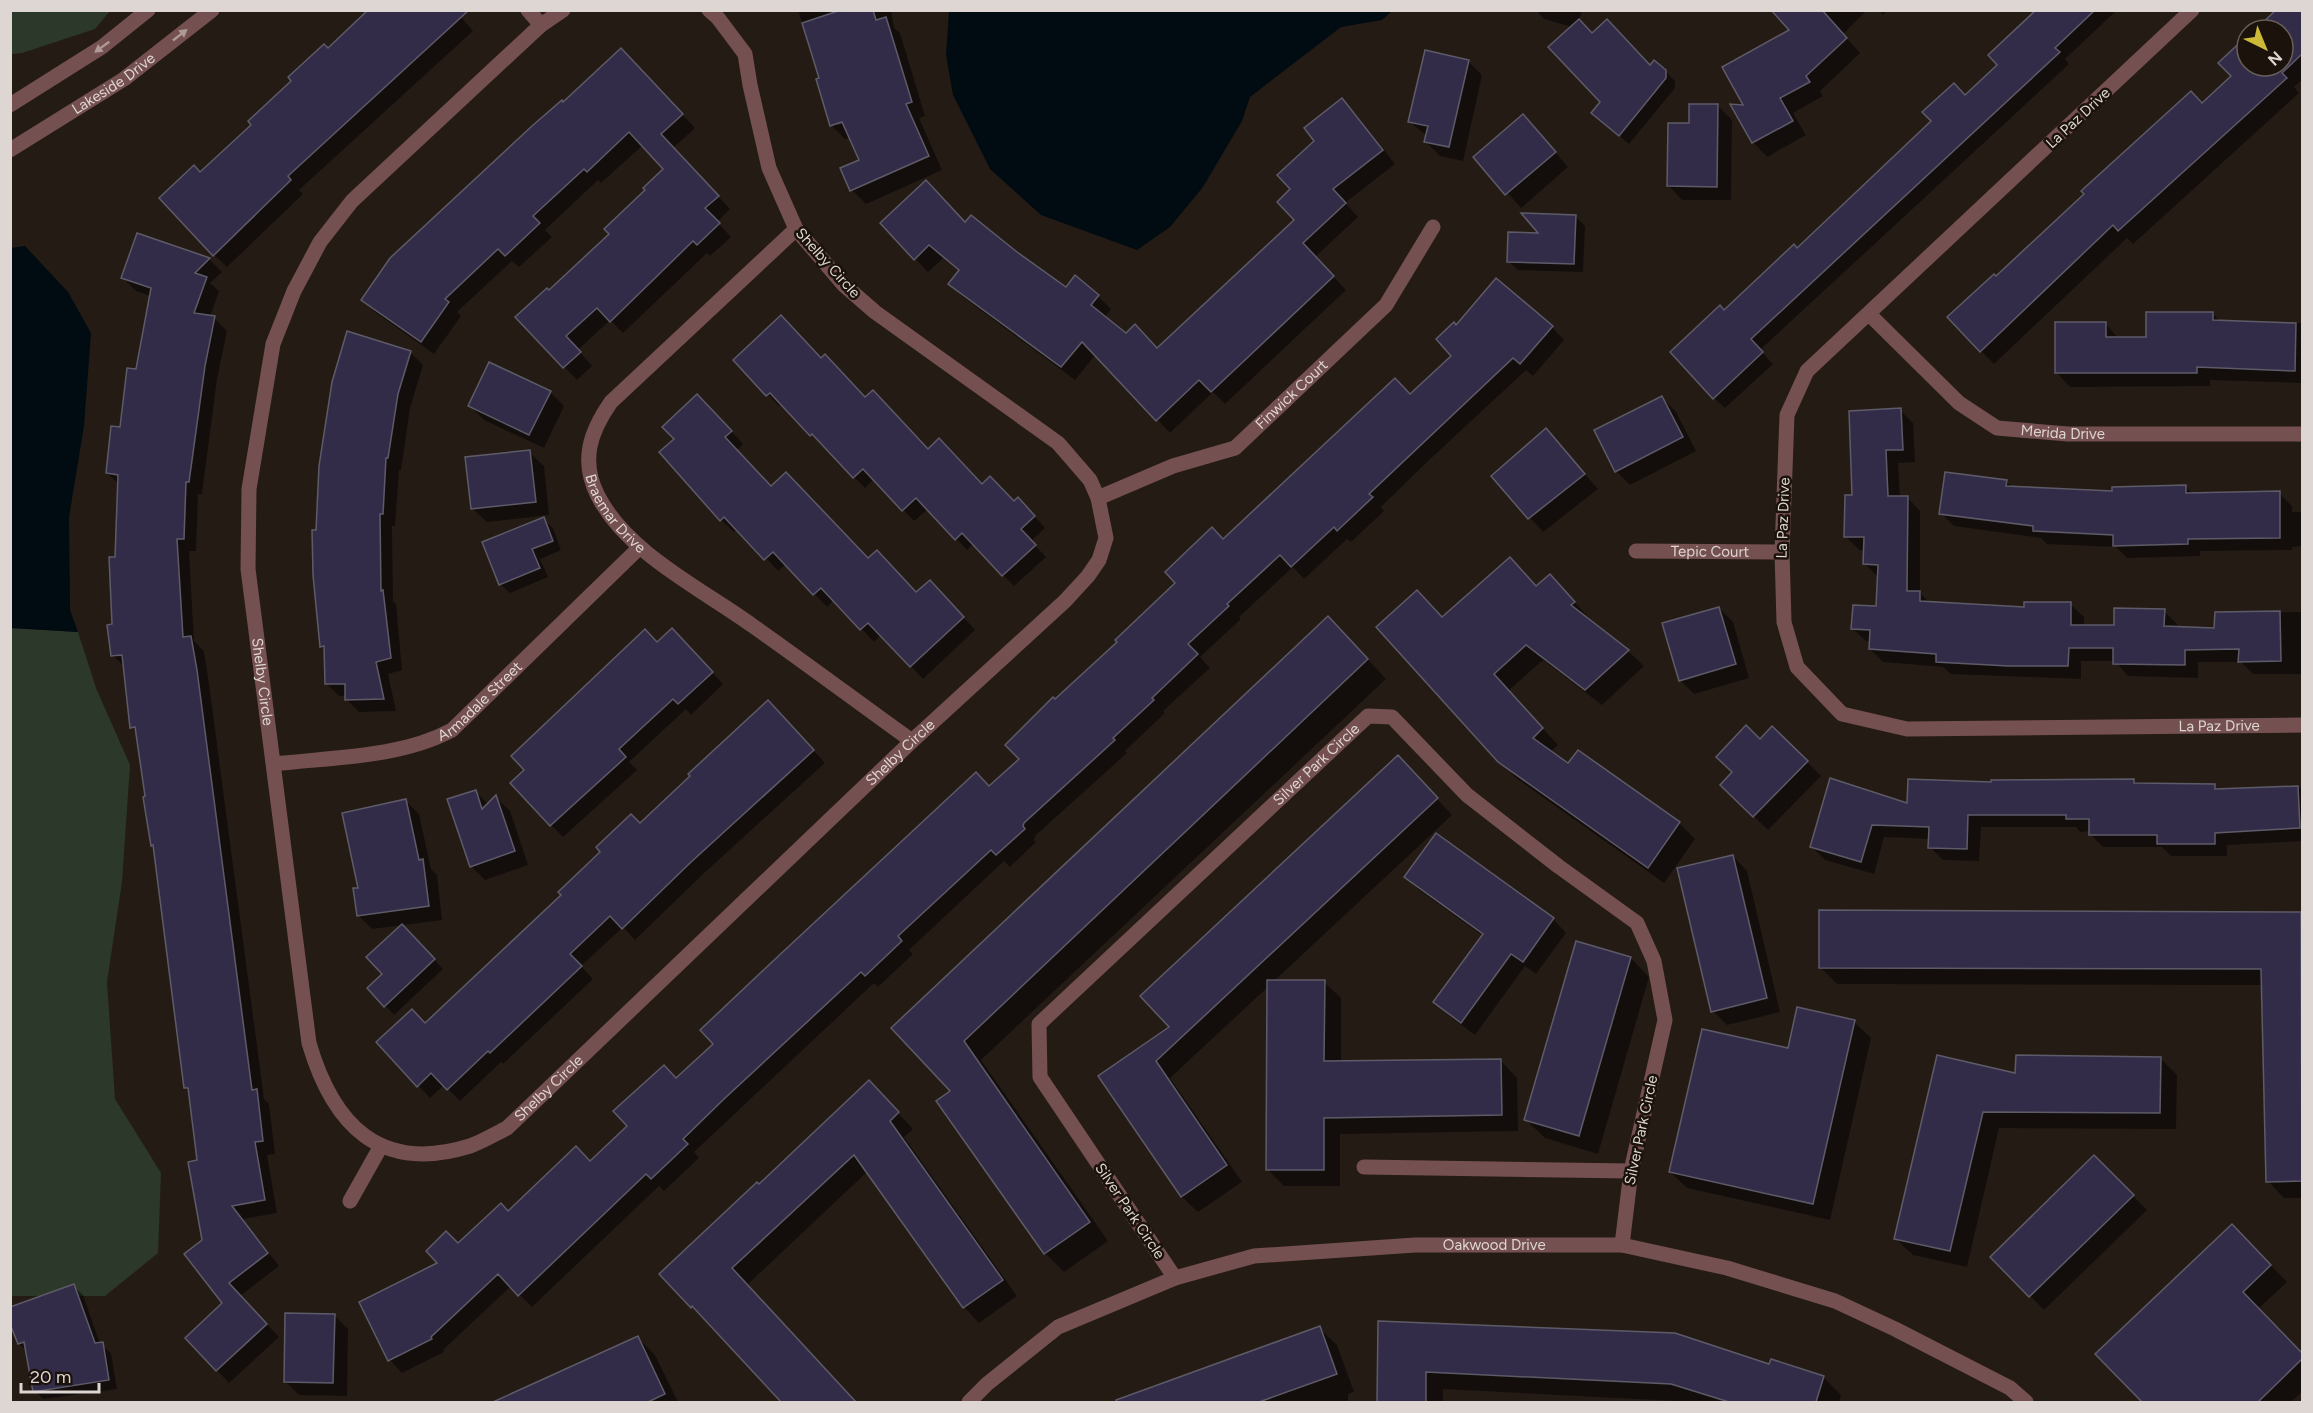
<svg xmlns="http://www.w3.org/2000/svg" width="2313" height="1413" viewBox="0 0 2313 1413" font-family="Figtree,sans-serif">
<rect width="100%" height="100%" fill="#251b15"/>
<!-- green -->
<g fill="#2c3829">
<polygon points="11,10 110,10 110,11 95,29 22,53 11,54"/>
<polygon points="10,628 78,632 96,688 130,765 122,882 107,982 115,1099 161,1173 158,1253 105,1296 11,1296"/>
</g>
<!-- water -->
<g fill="#000b12">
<polygon points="949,11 949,10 1392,11 1382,20 1341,27 1250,97 1242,121 1203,187 1170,227 1137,250 1041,215 990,169 953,95 946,55"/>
<polygon points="25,246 68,292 91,333 84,426 69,517 70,610 78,632 11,628 10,248"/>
</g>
<!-- shadow -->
<g fill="#0007" fill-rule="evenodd">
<polygon points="455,10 473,31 299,190 303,194 227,267 214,255 200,174 328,50"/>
<path d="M 798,10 L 891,10 L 894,28 L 900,33 L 925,116 L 919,118 L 942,170 L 866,204 L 852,190 L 861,160 L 851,138 L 845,139 L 831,125 L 820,79 ZM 838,122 L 850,122 L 838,125 Z"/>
<polygon points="1536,10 1582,10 1579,21 1592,34 1651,67 1665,71 1675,81 1675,88 1629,144 1593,113 1602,102 1572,27 1544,19"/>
<polygon points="1773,10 1867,10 1843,34 1860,53 1820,91 1823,96 1793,113 1806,135 1767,157 1753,142 1733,106 1746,106 1791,30"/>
<polygon points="1879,10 1888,10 1883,15"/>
<polygon points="2037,10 2117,10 2065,59 2069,64 1760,350 1773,364 1725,408 1714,398 1724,312 1797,250 1999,65"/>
<polygon points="2277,10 2302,10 2302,80 2294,87 2299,93 2133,244 2127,238 1994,364 1981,351 1996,278 2203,105 2233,77 2247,38 2247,66 2283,66 2283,30 2256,30"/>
<polygon points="1468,61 1482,75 1463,161 1440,156 1426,142 1427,136 1410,122"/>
<polygon points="634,63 695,128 673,148 730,209 717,222 731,237 710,256 707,253 623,333 610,320 578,350 592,366 577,380 517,317 549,292 611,234 665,169 643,145 601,183 598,180 545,230 552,237 519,267 512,261 457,312 461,316 434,354 375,312 363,299 563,104"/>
<polygon points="1342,100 1355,113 1395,164 1345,203 1358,217 1315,257 1346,290 1225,404 1213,392 1170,433 1096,354 1075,380 963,297 950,284 960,271 943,258 928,272 882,223 966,224 1016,253 1066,289 1098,296 1111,309 1104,318 1127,335 1158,350 1296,220 1292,190 1316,141"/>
<polygon points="1718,106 1732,120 1731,200 1682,200 1668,185"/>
<polygon points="1537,130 1568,167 1521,208 1475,157"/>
<polygon points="1575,216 1585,226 1583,272 1518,270 1508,261 1541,235"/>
<polygon points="138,235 209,259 222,272 210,283 219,291 210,317 214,318 227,331 217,379 202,494 198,494 196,551 189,551 194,641 204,651 209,684 264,1099 269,1104 275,1154 267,1155 277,1213 243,1219 279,1266 240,1296 279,1337 229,1383 187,1338 224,1303 204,1240 198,1162 190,1093 185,1088 155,848 152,845 138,733 132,727 125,667 113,656 119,484 107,473 138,370 151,296 136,291 123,278"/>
<polygon points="2212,313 2221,322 2302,323 2302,383 2210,380 2210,386 2070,387 2057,373 2105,323 2119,339 2147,339"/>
<polygon points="1457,327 1552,327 1564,340 1533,376 1526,370 1426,463 1381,507 1384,511 1351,542 1347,539 1304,579 1293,567 1239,617 1241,619 1200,657 1210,668 1163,711 1165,713 1125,751 1127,753 1036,835 1034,840 1036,842 1010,867 1004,861 909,950 913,954 878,987 874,983 694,1152 699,1158 664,1191 659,1186 532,1307 511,1286 443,1350 444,1352 402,1373 390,1360 440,1263 458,1245 590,1163 1021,759 1055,701 1224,540 1410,395 1453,356"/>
<polygon points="410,352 423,365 410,408 401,470 399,470 395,526 392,526 393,602 396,604 402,670 388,674 396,711 359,712 347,700 347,696 339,696 327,684 326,651 321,646 317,531"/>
<polygon points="735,360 822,360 928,450 983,485 1029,510 1045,528 1031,541 1046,557 1014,586 973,544 967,550 928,509 914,521 874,479 865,488 781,403 779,406"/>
<polygon points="550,392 564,406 544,448 484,420 470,406"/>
<polygon points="1662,398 1676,412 1696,451 1630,485 1616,471"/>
<polygon points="710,408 743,444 737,450 772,488 917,594 942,594 975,630 923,679 881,635 874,642 834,600 827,607 786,564 778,571 738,528 734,532 721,520"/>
<polygon points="1900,410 1913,423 1915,462 1898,463 1900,497 1907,497 1920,511 1920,593 1930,603 2026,609 2070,604 2084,617 2084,626 2115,626 2164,611 2177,624 2177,628 2216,629 2216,613 2302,612 2302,674 2253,674 2241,662 2198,662 2198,678 2128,676 2115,661 2081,661 2081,679 1951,674 1943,667 1883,662 1870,649 1871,642 1866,641 1852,628 1877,608 1879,578 1865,564 1865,550 1859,550 1846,537 1854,497"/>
<polygon points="1546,430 1598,489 1543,532 1493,476"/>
<polygon points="529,452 544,466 549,515 487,522 472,508"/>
<polygon points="2006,481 2013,488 2113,493 2186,487 2193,494 2279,493 2292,506 2292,512 2302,512 2302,546 2292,547 2292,550 2200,551 2200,556 2127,558 2116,547 2047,544 2041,538 1954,526 1941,513"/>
<polygon points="543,519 553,528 561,550 540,559 548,577 510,593 500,584"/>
<polygon points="1537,587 1565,592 1589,618 1588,620 1628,651 1644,666 1602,705 1543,660 1508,691 1558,745 1550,752 1569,765 1579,752 1679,823 1695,839 1664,883 1516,778 1499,761 1442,619"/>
<polygon points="1719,608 1733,622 1749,678 1694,694 1680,680"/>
<polygon points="1347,637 1386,679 981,1060 1108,1241 1064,1272 1045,1253 938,1101 952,1091 893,1028"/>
<polygon points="684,642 723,684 691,715 686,709 629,762 637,770 563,837 551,825 658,644"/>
<polygon points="780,714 825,763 702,875 635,940 623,927 581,966 593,979 503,1064 501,1062 460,1101 444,1085 430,1098 378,1042 425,1025 640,825"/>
<polygon points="1760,741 1807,762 1821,776 1768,830 1736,799"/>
<polygon points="1413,773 1452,815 1273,982 1324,982 1341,998 1341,1063 1501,1061 1517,1078 1518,1131 1340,1134 1340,1186 1284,1186 1268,1170 1269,986 1170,1078 1242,1182 1198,1212 1182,1197 1100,1077 1171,1027"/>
<polygon points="2134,781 2138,785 2214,785 2220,791 2302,788 2302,841 2227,845 2227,856 2171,856 2162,847 2103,847 2091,835 2091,831 2080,832 2076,827 1981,827 1979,861 1943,860 1930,847 1930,839 1884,837 1874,874 1825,860 1812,847 1909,806 1992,784"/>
<polygon points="475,791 489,805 496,798 510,811 528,865 485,880 471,866"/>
<polygon points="405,800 419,814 431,869 437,875 442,920 372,929 358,915 360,889"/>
<polygon points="1733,856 1747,871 1780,1012 1727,1025 1713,1011"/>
<polygon points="1406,877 1553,919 1566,933 1536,974 1525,966 1475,1035 1448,1015 1435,1002 1483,936 1419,890"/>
<polygon points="2301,914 2302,916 2302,1198 2284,1198 2268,1181 2263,985 1837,984 1820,967"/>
<polygon points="411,935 443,969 394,1015 369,988 384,974"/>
<polygon points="1631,958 1649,977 1598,1154 1545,1138 1526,1120"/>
<polygon points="1854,1022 1871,1038 1830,1220 1687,1188 1670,1172 1789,1050"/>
<polygon points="1938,1057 2017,1074 2160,1058 2177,1075 2176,1129 1999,1128 1967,1267 1913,1255 1896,1239"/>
<polygon points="884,1098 913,1129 904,1137 1017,1296 979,1323 964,1307 867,1172 747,1285 855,1402 783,1402 661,1274 759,1186"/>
<polygon points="2094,1157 2147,1210 2044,1310 1992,1257"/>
<polygon points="2248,1242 2287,1282 2258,1309 2302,1355 2302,1392 2291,1402 2144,1402 2098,1354"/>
<polygon points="73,1286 83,1295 100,1344 111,1353 117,1389 43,1399 34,1390 28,1352 19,1344"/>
<polygon points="334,1315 348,1329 347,1396 299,1395 285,1381"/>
<polygon points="1380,1322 1770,1366 1771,1360 1824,1378 1841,1395 1839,1402 1695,1402 1443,1389 1443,1402 1378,1402"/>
<polygon points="1319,1328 1337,1345 1354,1392 1348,1394 1348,1402 1113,1402"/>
<polygon points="637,1337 655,1355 678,1402 497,1402"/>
</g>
<!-- building -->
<g fill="#332c49" stroke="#5e5b68" stroke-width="1.5">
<polygon points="368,10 469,10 288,176 291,180 213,256 159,198 194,165 200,172 251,125 248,121 291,81 288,77 324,44 328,48"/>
<polygon points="841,10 873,10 876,20 886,17 912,102 906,104 929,156 850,191 840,168 859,160 842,122 830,126 816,79 819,78 802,23"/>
<polygon points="1771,10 1822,10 1847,38 1806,76 1810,82 1780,98 1793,121 1752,143 1730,104 1743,105 1722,67 1789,30"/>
<polygon points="2036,10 2095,10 2055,48 2060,52 1751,339 1763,352 1713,399 1670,352 1720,305 1724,310 1794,244 1797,248 1872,177 1931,121 1922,112 1954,83 1965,95 1997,65 1988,55"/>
<polygon points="2276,10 2302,10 2302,54 2282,73 2287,78 2118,231 2113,225 1980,352 1947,317 1994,274 1996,276 2084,194 2081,191 2191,91 2202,103 2231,76 2218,63 2247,36 2247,66 2283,66 2283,30 2255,30"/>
<polygon points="1579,19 1592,33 1607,19 1650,65 1654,60 1666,70 1666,78 1619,136 1591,113 1600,102 1548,47"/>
<polygon points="621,48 683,114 661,134 719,196 705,208 720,223 697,245 693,241 610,322 597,308 566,336 581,352 563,368 515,317 547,288 549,290 609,234 604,229 645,190 643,188 663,169 629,132 587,172 584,169 533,216 540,223 505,256 498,249 445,299 449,302 421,342 361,300 390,258 532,126 562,100 563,102"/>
<polygon points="1425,50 1469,60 1449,147 1424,142 1428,126 1408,122"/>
<polygon points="1342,98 1383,150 1333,189 1346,203 1303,243 1334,276 1211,392 1199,380 1156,421 1082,342 1061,367 948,284 959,270 929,245 914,260 880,223 926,180 965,222 971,215 1017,252 1066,287 1075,275 1099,295 1091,305 1126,333 1135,324 1157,348 1294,220 1277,202 1290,189 1277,175 1314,141 1304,128"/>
<polygon points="1689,104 1718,104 1717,187 1667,186 1668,123 1689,123"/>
<polygon points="1523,114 1556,152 1505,195 1473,157"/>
<polygon points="1521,213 1576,215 1574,264 1507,262 1508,232 1538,233"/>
<polygon points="137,233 210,258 195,273 207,277 194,313 215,316 205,366 189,482 186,482 184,539 177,539 183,637 191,636 197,670 252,1090 257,1089 263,1141 255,1142 265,1200 232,1206 268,1253 229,1283 267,1324 216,1371 185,1338 222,1303 184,1254 202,1240 188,1162 197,1160 188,1088 184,1088 153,845 151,846 143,797 145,796 135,727 130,728 122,655 111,656 107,625 112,624 109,557 115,557 118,475 106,473 111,426 120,427 127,368 136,369 151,288 121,278"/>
<polygon points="1496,278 1553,326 1520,364 1513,358 1369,494 1373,497 1337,531 1334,527 1291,567 1280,555 1227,604 1229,606 1188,644 1198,654 1152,698 1154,700 1113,738 1115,740 1024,823 1023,826 1025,829 996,855 991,850 898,936 902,941 865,976 861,972 724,1099 683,1139 688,1144 651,1179 646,1174 518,1296 498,1274 431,1337 432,1339 388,1361 359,1302 437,1263 426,1251 446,1231 458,1243 501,1203 508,1211 576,1146 590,1161 627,1126 613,1111 664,1065 676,1078 713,1044 700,1030 772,962 976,772 989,786 1019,759 1005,745 1053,697 1055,699 1117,642 1115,640 1175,583 1165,572 1191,547 1212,527 1223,539 1395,378 1410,394 1451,356 1436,339 1454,322 1456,325"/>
<polygon points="2146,312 2213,312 2213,320 2296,323 2295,371 2197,367 2197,373 2055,373 2055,322 2106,322 2106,337 2146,337"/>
<polygon points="781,315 821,358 825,354 865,397 873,390 928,449 939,438 982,484 990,476 1014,501 1018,497 1035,516 1021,529 1036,545 1002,576 962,533 955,540 916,498 902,511 863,469 853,478 812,434 810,436 770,393 766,396 733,360"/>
<polygon points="347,331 411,351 398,394 388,458 386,458 383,514 380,514 381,591 383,590 391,658 376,662 384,699 345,700 345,684 325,684 324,646 320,647 313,575 312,530 316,530 319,466 332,382"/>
<polygon points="489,362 551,391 529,435 468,406"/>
<polygon points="697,394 732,431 725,437 771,486 786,472 868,558 877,550 916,592 930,580 964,617 910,667 868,623 860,630 821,588 813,595 773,552 764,560 724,517 720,521 659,452 674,439 662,427"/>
<polygon points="1662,396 1683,437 1615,472 1594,430"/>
<polygon points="1901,408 1903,450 1886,450 1888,496 1908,496 1907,591 1920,591 1920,601 2024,607 2024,602 2071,602 2071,625 2114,625 2114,608 2165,609 2164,626 2214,628 2215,612 2280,611 2281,661 2238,662 2239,649 2185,650 2185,665 2113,664 2113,648 2069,648 2068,666 2008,666 1936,662 1936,654 1869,649 1870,630 1851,629 1853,605 1876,606 1878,565 1863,564 1864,537 1844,537 1845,495 1852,495 1849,411"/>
<polygon points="1546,428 1585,474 1528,519 1491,476"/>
<polygon points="530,450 536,502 471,509 465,457"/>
<polygon points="1945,472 2007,480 2006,486 2112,491 2112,487 2186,485 2186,493 2280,491 2280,538 2188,539 2188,544 2113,546 2113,535 2033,531 2033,526 1939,514"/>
<polygon points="544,517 553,541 532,549 540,568 499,585 482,542"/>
<polygon points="1510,557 1536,586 1550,574 1575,602 1571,605 1629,650 1585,690 1526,645 1494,674 1543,728 1533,738 1568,763 1578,750 1680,822 1648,868 1498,762 1376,627 1417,590 1442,617"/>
<polygon points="1719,607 1736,664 1679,681 1662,623"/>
<polygon points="1328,616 1368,659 964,1041 1090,1222 1044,1254 936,1101 950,1091 891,1028"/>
<polygon points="672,628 713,672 678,704 673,699 619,749 626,757 550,826 510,783 524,770 511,756 645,629 657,642"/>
<polygon points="768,700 814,750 690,863 622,929 610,916 570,954 582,966 490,1053 488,1051 447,1090 431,1073 417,1087 376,1042 412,1009 425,1023 561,895 558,892 600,852 596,847 631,814 640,823 690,776 688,774"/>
<polygon points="1746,725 1760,739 1772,726 1808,761 1753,817 1720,785 1732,772 1716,757"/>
<polygon points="1398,755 1438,798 1156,1061 1227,1165 1181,1197 1098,1076 1169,1027 1140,996"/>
<polygon points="1830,778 1907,803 1908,779 1991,782 1991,780 2134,779 2134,783 2215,784 2215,789 2298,786 2300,828 2215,833 2215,844 2157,844 2157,835 2089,835 2089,819 2066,819 2066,815 1968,815 1967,849 1928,848 1929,827 1872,825 1861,862 1810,847"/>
<polygon points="476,790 482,809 496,795 515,851 470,867 447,799"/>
<polygon points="406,799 419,860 423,859 429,906 357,916 353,888 358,888 342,813"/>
<polygon points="1436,833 1554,918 1523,962 1511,954 1461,1023 1433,1002 1483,934 1404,877"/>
<polygon points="1733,855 1767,998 1711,1012 1677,868"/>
<polygon points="1819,910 2301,912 2302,1181 2266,1182 2261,969 1819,968"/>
<polygon points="402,924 435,959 384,1007 367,988 382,974 366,957"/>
<polygon points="1576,941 1631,957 1579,1136 1524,1120"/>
<polygon points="1267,980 1325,980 1324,1061 1501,1059 1502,1115 1324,1118 1324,1170 1266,1170"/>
<polygon points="1797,1007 1855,1020 1813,1204 1669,1172 1702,1029 1788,1048"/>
<polygon points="1937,1055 2015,1073 2016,1055 2161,1057 2160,1113 1983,1112 1950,1251 1894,1239"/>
<polygon points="869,1080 899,1112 890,1121 1003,1280 963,1308 854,1155 732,1268 856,1402 781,1402 692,1306 691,1308 659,1274 757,1182 759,1184"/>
<polygon points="2094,1155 2134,1195 2029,1297 1990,1257"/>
<polygon points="2232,1224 2271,1265 2243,1292 2302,1353 2302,1359 2258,1402 2142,1402 2095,1354"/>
<polygon points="74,1284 95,1343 103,1342 109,1380 33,1392 24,1342 18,1344 10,1324 10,1307"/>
<polygon points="285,1313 335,1314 333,1383 284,1382"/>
<polygon points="1378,1321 1675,1333 1769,1364 1771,1359 1824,1376 1816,1402 1729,1402 1671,1384 1426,1372 1426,1402 1377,1402"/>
<polygon points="1320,1326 1337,1374 1259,1402 1116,1402 1116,1400"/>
<polygon points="638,1336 665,1394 648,1402 493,1402"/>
</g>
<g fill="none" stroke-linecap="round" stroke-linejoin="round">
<!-- minor -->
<g stroke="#755051" stroke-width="15">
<polyline points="528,10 541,25"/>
<path id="s1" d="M 563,10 L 541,25 L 352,201 L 320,242 L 294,291 L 273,344 L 249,489 L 248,569 L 309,1043 C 333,1125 380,1174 470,1146 C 482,1142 495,1134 507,1128 L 912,741 L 1065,601 L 1088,576 L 1099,560 L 1106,538 L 1098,498 L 1090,480 L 1058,443 L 875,312 L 844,285 L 796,229 L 769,168 L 750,85 L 745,54 L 718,18 L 709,10"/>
<path id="s2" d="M 2192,10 L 1807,371 L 1787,415 L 1782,552 L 1784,622 L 1797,667 L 1842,714 L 1907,729 L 2302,725"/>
<path id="s3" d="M 796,229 L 611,402 C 590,432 580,461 598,496 C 627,553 702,589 753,626 C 807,664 859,703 912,741"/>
<path id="s4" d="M 1869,314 L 1959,403 L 1997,428 L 2068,434 L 2302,434"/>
<path id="s5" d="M 1098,498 L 1173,466 L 1235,448 L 1386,305 L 1433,227"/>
<path id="s6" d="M 1636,551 L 1782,552"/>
<path id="s7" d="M 274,764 C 333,757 400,758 452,730 L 639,548"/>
<polyline points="1364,1167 1631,1171"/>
<polyline points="350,1201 381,1146"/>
<path id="s8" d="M 1175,1278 L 1040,1077 L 1039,1024 L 1368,716 L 1392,717 L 1467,795 L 1558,866 L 1637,923 L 1654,961 L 1665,1020 L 1631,1171 L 1622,1245"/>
</g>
<!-- tertiary -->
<g stroke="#755051" stroke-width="15">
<polyline points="10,105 102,47 148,10"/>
<path id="s9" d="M 10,150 L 124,79 L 212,10"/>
<path id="s10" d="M 969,1402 L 987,1384 L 1058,1327 L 1175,1278 L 1254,1256 L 1415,1245 L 1622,1245 L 1727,1268 L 1835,1301 L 1895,1329 L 2010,1388 L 2026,1402"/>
</g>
</g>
<!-- one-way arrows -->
<defs><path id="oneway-solid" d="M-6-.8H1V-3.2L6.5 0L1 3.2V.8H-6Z" transform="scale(1.5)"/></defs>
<g fill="#af9a98">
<use href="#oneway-solid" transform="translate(180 35) rotate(-38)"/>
<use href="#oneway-solid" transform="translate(102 47) rotate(144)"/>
</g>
<g text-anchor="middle" stroke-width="5" stroke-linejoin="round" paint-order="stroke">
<!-- street labels -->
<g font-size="15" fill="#ded6d2" stroke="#1b120c">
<text dy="5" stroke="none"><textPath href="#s9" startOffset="123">Lakeside Drive</textPath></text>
<text transform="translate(2078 118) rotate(-43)" y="5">La Paz Drive</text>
<text transform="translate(828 263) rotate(48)" y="5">Shelby Circle</text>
<text dy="5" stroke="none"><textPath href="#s5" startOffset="224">Finwick Court</textPath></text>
<text dy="5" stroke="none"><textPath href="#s4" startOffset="238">Merida Drive</textPath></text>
<text dy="5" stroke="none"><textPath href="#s3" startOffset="378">Braemar Drive</textPath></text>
<text transform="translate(1783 518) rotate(-88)" y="5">La Paz Drive</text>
<text dy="5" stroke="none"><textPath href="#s6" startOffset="74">Tepic Court</textPath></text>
<text dy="5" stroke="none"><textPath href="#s1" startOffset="790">Shelby Circle</textPath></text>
<text dy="5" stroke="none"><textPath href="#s7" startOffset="222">Armadale Street</textPath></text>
<text dy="5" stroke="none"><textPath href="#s2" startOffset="1274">La Paz Drive</textPath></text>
<text dy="5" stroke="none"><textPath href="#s1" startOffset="1959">Shelby Circle</textPath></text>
<text dy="5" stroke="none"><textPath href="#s8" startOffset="675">Silver Park Circle</textPath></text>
<text dy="5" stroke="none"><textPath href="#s1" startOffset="1473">Shelby Circle</textPath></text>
<text transform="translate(1641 1130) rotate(-78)" y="5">Silver Park Circle</text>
<text transform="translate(1130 1211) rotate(56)" y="5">Silver Park Circle</text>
<text dy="5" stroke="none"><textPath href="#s10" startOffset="566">Oakwood Drive</textPath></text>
</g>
</g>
<!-- border -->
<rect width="2313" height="1413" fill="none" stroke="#ded6d2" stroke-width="24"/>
<!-- north arrow -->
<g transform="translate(2265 48) rotate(137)"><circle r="28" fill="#1b120c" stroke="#69605b" stroke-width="1.5"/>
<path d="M0-4.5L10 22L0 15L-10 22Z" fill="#cdb938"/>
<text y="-9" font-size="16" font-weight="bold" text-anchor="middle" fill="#ded6d2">N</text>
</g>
<!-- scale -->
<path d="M21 1383v9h78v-9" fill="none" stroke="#ded6d2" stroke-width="3"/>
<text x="30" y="1383" font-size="18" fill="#ded6d2" stroke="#1b120c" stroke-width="4.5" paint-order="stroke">20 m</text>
</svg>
